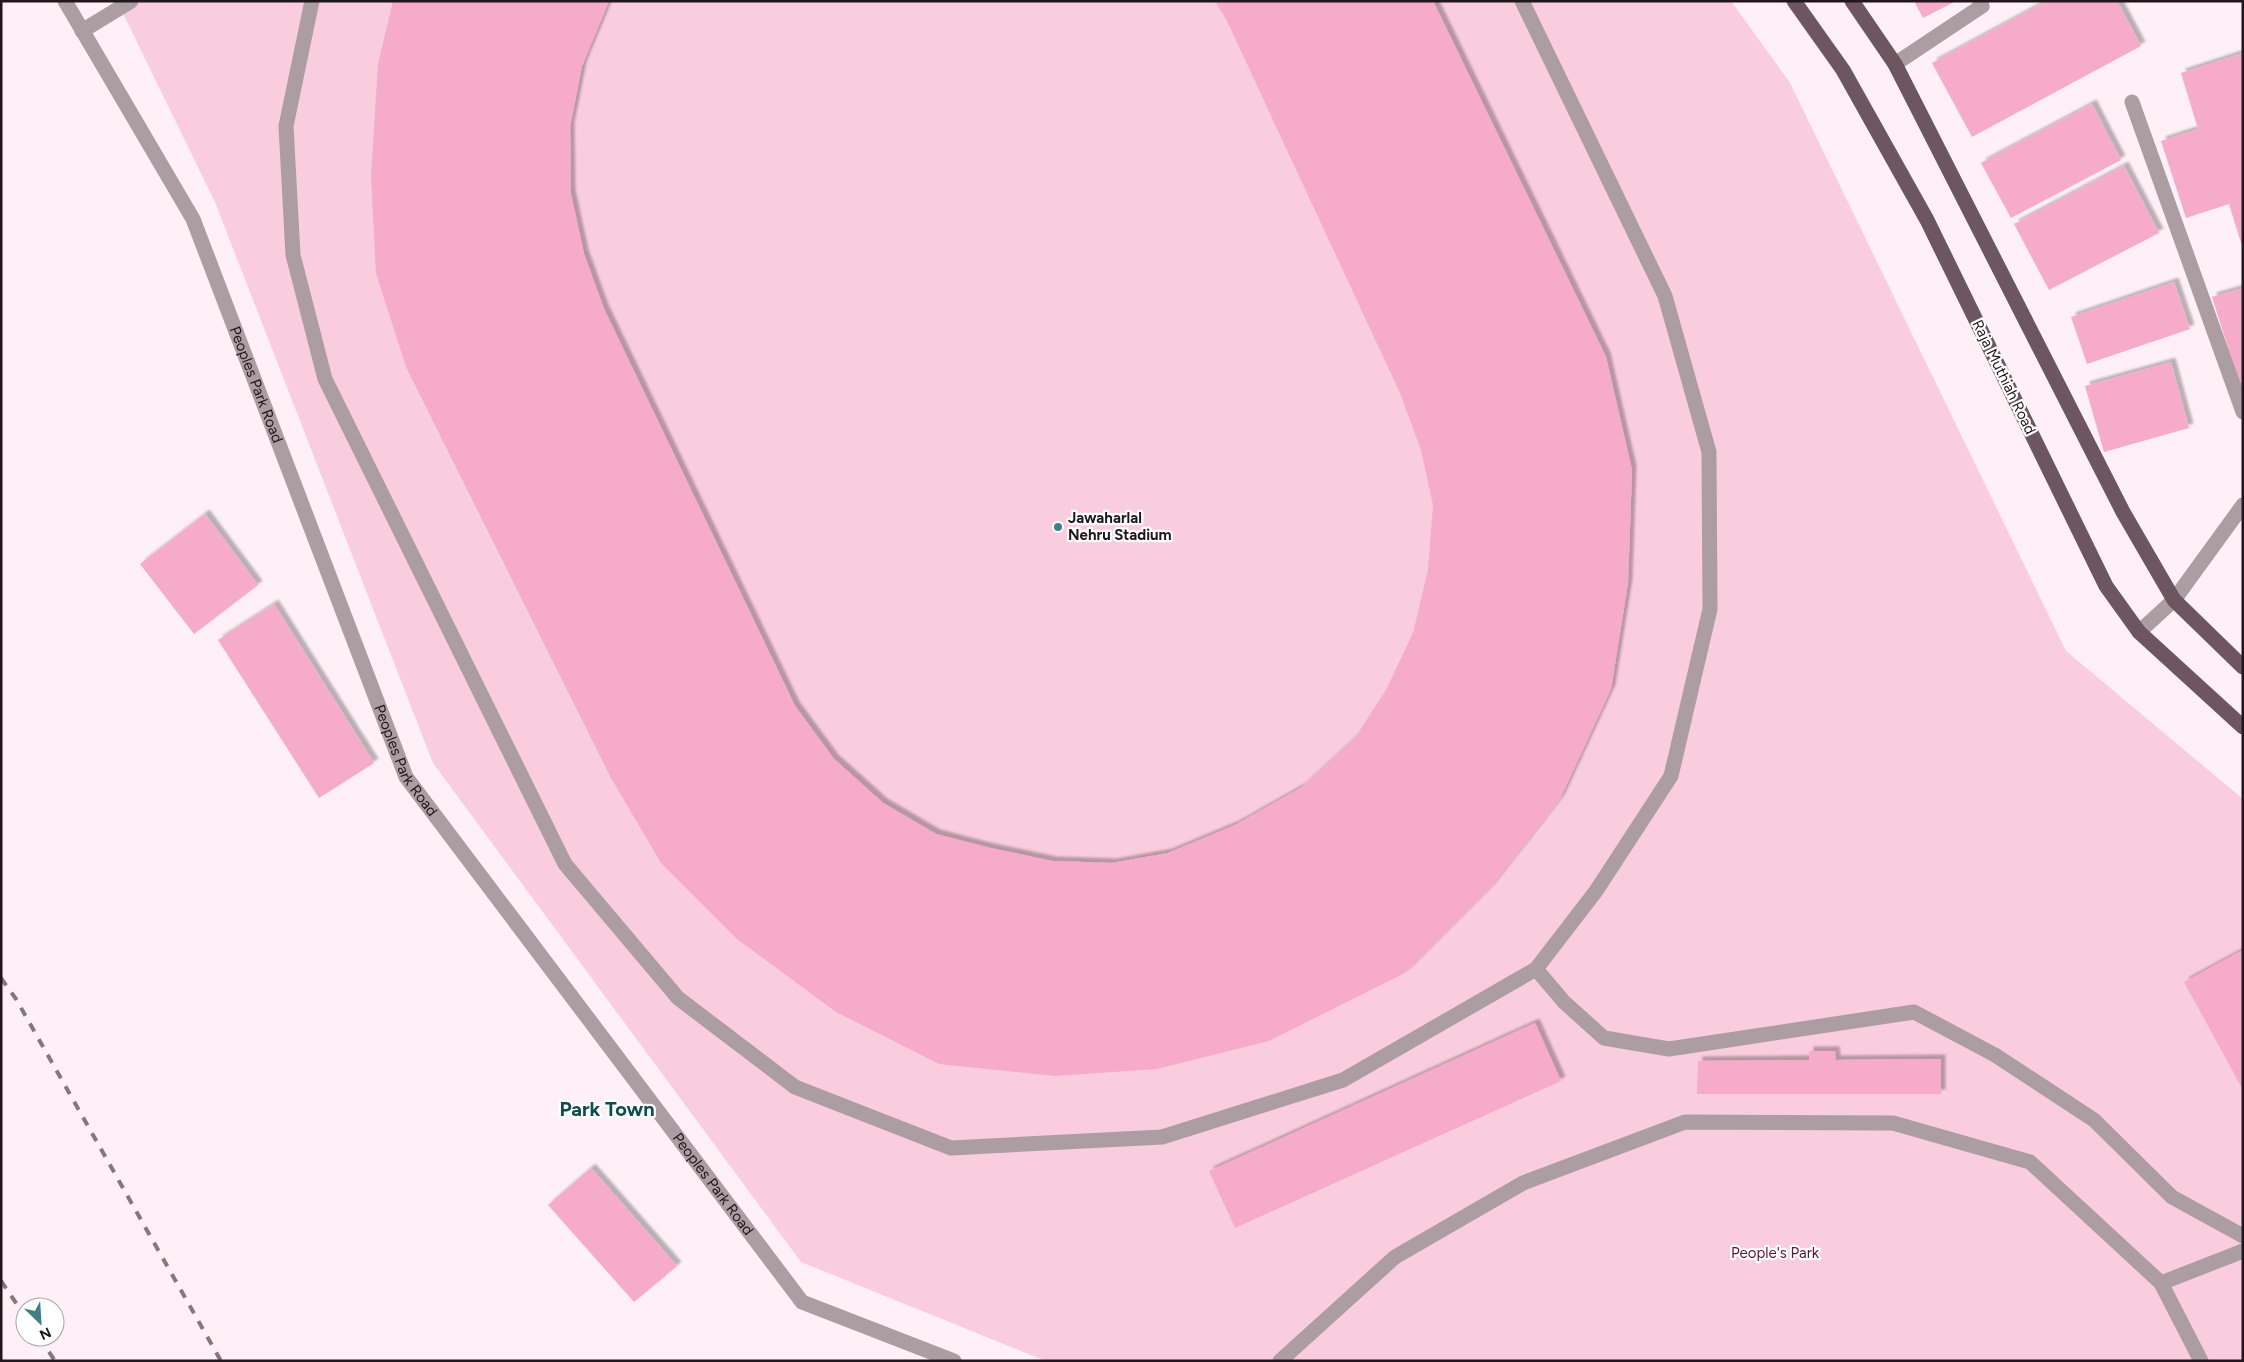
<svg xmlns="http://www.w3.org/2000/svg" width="2244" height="1362" viewBox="0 0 2244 1362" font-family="Figtree,sans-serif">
<defs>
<filter id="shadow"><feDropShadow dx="4.5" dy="-4.5" stdDeviation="1" flood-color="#0004"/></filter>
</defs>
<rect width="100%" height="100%" fill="#fef0f6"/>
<!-- green -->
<polygon fill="#f9ccde" points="117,1 1731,1 1790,83 2066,651 2243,799 2243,1361 1046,1361 801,1262 433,763 215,202"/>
<!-- building -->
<g fill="#f6abcb" filter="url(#shadow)">
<polygon points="393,1 609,1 582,66 570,127 571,194 584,254 604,309 795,706 834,759 883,803 936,834 990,848 1052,861 1112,863 1168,853 1235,825 1302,787 1355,738 1386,690 1413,633 1428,570 1433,505 1421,450 1400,393 1226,19 1215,1 1433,1 1606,357 1632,470 1628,583 1611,689 1560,799 1491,887 1405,973 1269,1041 1157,1069 1055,1076 939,1064 836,1012 737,939 661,863 611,778 406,367 376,273 371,176 378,64"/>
<polygon points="1914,1 1956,1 1923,18"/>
<polygon points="2047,1 2117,1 2141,46 1972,137 1932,63"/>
<polygon points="2243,53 2243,246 2242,246 2229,204 2186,218 2161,141 2198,129 2181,73"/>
<polygon points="2092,104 2121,160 2011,218 1981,163"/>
<polygon points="2124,166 2159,233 2049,290 2014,224"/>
<polygon points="2174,282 2190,329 2087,364 2071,317"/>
<polygon points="2243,288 2243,392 2242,392 2212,297"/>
<polygon points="2171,362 2189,428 2104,452 2085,386"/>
<polygon points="205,514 258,585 194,634 140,564"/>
<polygon points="274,604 374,763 319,798 218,640"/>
<polygon points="2243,950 2243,1090 2184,982"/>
<polygon points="1535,1023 1561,1081 1235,1228 1209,1171"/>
<polygon points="1809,1051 1835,1051 1836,1060 1941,1059 1941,1094 1697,1094 1698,1061 1809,1060"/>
<polygon points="591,1168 677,1266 634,1302 548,1205"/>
</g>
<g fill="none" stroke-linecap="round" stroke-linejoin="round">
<!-- minor -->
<g stroke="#ab9da2" stroke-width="15">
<path id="s1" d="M 65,1 L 193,219 L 406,777 L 802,1302 L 954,1361"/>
<polyline points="312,1 286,126 293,255 325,379 565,864 678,998 795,1087 951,1148 1162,1137 1343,1080 1536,969 1596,891 1671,776 1710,609 1709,452 1665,296 1522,1"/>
<polyline points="82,31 131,1"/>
<polyline points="1895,64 1982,6 1980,1"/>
<polyline points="2132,102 2243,412"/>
<polyline points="2139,632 2174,600 2243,505"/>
<polyline points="1536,969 1564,1002 1604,1038 1669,1049 1914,1012 1995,1055 2094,1120 2172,1197 2243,1236"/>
<polyline points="2161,1283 2243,1251"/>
<polyline points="1280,1361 1395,1257 1523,1183 1685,1122 1893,1123 2030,1162 2161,1283 2201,1361"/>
</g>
<!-- major -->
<g stroke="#6d5660" stroke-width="15">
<polyline points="1794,1 1843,70 1927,220 2106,586 2139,632 2243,727"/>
<polyline points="1852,1 1895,64 2123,512 2174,600 2243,667"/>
</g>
<!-- rail -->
<g stroke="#84787d" stroke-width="4" stroke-dasharray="9 9" stroke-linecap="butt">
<polyline points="1,978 16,999 221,1361"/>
<polyline points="1,1281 25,1316"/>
<polyline points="39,1337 55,1361"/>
</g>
</g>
<!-- markers -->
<circle fill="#3a8287" stroke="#fff" stroke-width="2" cx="1058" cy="527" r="5"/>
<g text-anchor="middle" stroke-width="4.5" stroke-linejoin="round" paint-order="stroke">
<!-- street labels -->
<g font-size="15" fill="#21161b" stroke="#fff">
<text transform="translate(2004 377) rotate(64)" y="5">Raja Muthiah Road</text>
<text dy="5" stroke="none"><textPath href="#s1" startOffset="430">Peoples Park Road</textPath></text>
<text dy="5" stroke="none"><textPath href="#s1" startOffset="835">Peoples Park Road</textPath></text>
<text dy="5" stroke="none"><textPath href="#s1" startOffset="1360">Peoples Park Road</textPath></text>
</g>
<!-- poi labels -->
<g font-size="15" font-weight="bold" fill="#21161b" stroke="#fff" text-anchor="start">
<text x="1068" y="523">Jawaharlal<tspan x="1068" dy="17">Nehru Stadium</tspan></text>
</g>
<!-- park labels -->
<g font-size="15" fill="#60113d" stroke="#fff">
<text x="1775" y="1258">People's Park</text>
</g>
<!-- district labels -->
<g font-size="20" font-weight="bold" fill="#0d4c50" stroke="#fff">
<text x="607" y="1116">Park Town</text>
</g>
</g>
<!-- border -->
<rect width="2244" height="1362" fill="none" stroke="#21161b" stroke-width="5"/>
<!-- north arrow -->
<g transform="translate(40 1322) rotate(155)"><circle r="24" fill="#ffffff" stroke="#a6a2a4"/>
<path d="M0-4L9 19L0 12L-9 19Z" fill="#3a8287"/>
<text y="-8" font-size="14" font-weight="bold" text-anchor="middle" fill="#21161b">N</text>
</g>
</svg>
